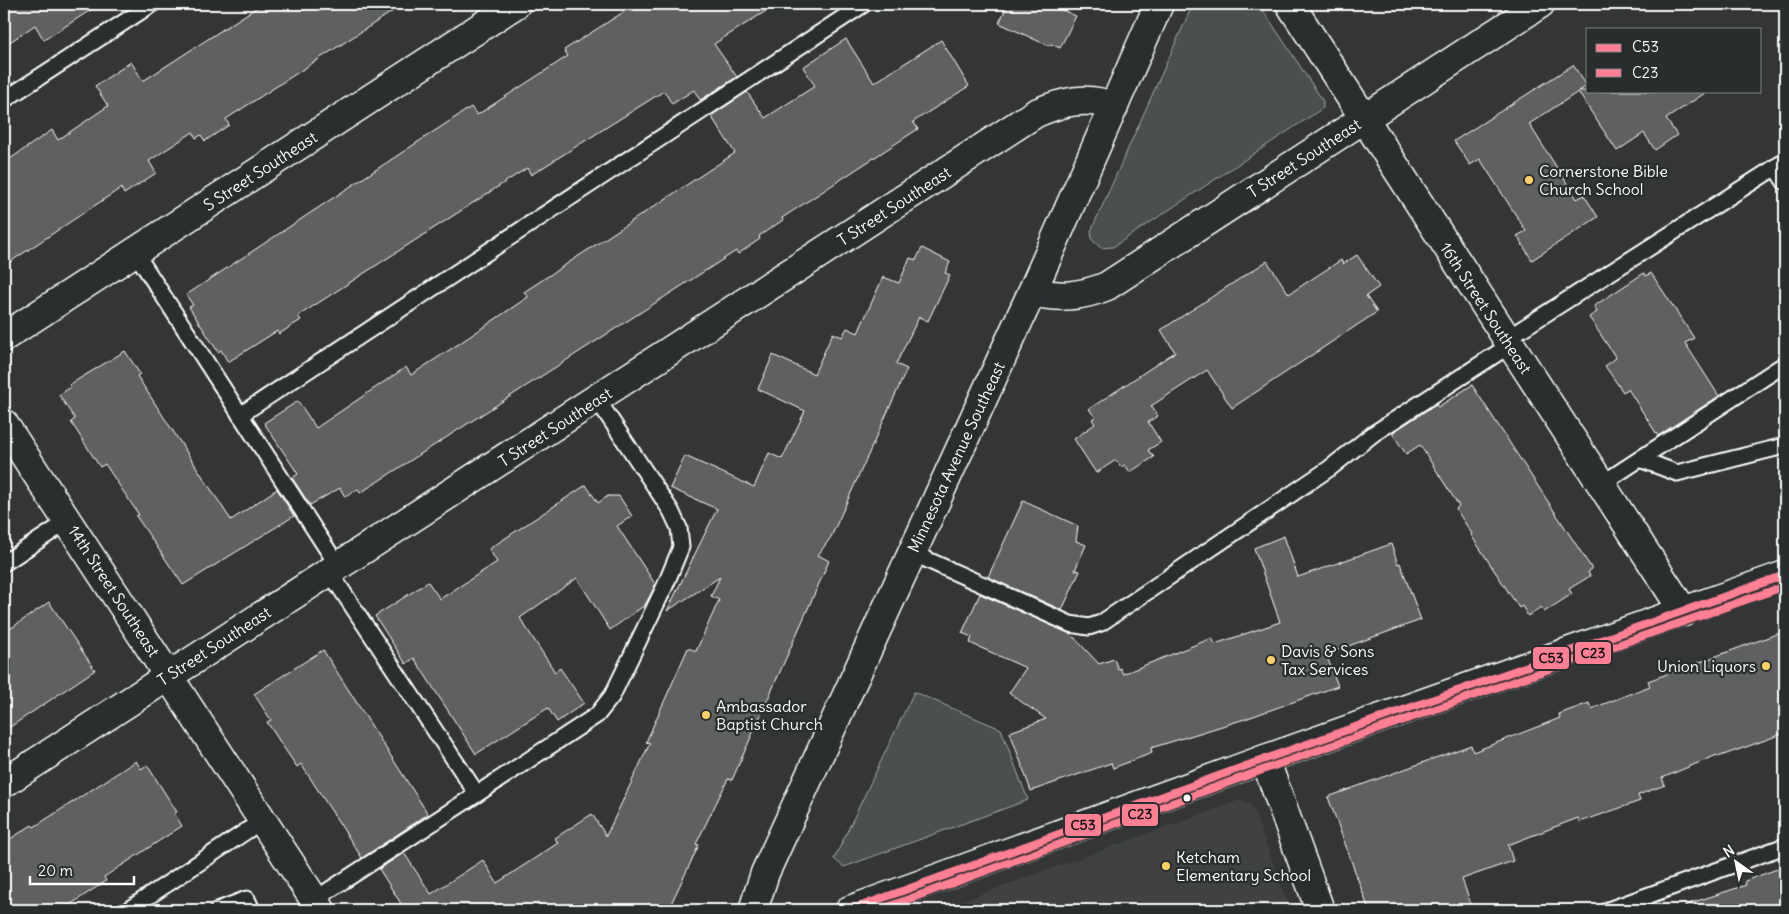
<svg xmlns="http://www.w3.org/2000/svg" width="1789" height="914" viewBox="0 0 1789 914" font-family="Delius,sans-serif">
<rect width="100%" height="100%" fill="#333536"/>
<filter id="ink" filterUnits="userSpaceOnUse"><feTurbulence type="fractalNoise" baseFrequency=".02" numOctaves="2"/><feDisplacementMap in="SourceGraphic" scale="10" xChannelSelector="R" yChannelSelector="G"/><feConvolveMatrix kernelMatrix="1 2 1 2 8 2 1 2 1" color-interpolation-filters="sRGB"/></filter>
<g filter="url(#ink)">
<!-- built -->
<polygon fill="#404243" points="1240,800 1251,805 1254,811 1290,910 937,910"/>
<!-- green -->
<g fill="#4c4f50" stroke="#a6a7a8">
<polygon points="1193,4 1259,4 1323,101 1323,108 1113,247 1101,248 1092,240 1091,231"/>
<polygon points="914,692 1001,729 1028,800 844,867 834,859"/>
</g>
<!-- building -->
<g fill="#5f6162" stroke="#fff">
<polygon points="4,4 100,4 44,40 35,25 4,46"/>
<polygon points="262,4 404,4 226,119 229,125 205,141 201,135 196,138 193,132 149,161 156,173 124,194 121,188 4,266 4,163 52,130 58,140 108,106 95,86 131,62 143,81"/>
<polygon points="636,4 777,4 714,44 737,77 700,100 694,90 672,104 664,91 531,175 527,168 298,316 301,320 279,334 277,331 228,362 221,350 218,352 189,307 193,305 186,295 471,107 477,115 568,56 564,50"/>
<polygon points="1008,4 1049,4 1076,16 1060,48 1051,44 1049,46 999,23"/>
<polygon points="846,39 874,83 941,40 969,86 913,122 918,129 782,218 783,220 759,236 760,239 738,254 736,251 360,493 358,489 345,497 340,488 310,505 292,478 298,474 264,423 298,401 316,428 406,367 411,375 457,345 528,297 524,292 735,153 711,116 747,92 765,118 815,86 803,67"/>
<polygon points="1573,65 1587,86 1579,91 1708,91 1666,119 1677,135 1655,150 1644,133 1617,151 1578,92 1529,124 1577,199 1584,195 1598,217 1532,260 1517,236 1526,231 1480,159 1470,165 1454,141"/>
<polygon points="922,248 950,262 945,273 950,275 928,321 919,317 896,364 907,369 831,537 818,555 829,561 732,780 728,779 696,844 699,845 668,910 405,910 379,869 404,853 431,894 483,860 497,883 558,843 555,838 592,814 606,836 650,743 646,742 688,648 696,651 719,600 711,596 720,577 667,611 717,509 670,488 685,456 754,487 769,453 782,459 805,411 758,389 773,355 814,374 833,333 842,337 847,328 858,333 883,277 899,283 910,258 916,260"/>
<polygon points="1357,255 1379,287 1366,296 1377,312 1232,408 1207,370 1151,406 1158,416 1148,422 1161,442 1148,450 1154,457 1130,472 1125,465 1121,467 1116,460 1096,473 1074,439 1095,424 1092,419 1095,417 1089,409 1175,352 1161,330 1267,261 1289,294 1341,260 1343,264"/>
<polygon points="1644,273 1646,276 1651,273 1694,338 1685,343 1719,396 1658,436 1628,389 1623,392 1605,366 1616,358 1589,317 1597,312 1594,306"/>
<polygon points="125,351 140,374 137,376 231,520 277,489 294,516 183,585 136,516 139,515 105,464 100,467 71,422 75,419 59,395 71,387 69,385"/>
<polygon points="1472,385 1592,569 1588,572 1590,576 1569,589 1572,594 1544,612 1541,607 1528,616 1522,606 1519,608 1471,535 1472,534 1456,509 1459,506 1420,445 1406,454 1392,433 1436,404 1438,407"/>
<polygon points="586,485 598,503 608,496 619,496 632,516 617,526 655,584 654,588 645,605 610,630 577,578 520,618 555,672 560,668 584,703 557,722 548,708 476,754 414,658 406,664 375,616 428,582 440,599 497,562 489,549"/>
<polygon points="1023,501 1078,526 1076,541 1086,545 1075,570 1080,571 1062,610 988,577"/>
<polygon points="1284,536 1298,577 1391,544 1398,564 1400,563 1421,620 1326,654 1338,686 1248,718 1151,748 1152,753 1113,768 1111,763 1031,791 1010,732 1046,719 1009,693 1026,668 970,643 972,637 962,633 980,594 1071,634 1099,664 1114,659 1118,669 1120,668 1123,674 1212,638 1215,644 1280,622 1254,548"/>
<polygon points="49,602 95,670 4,731 4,633"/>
<polygon points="1785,631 1785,733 1718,757 1717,755 1662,778 1665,785 1638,795 1640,801 1580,822 1578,818 1508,845 1513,861 1462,879 1473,910 1369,910 1328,797 1471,745 1473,752 1560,718 1559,714 1589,703 1591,709 1650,686 1648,681"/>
<polygon points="323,650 428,814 362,858 301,764 297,767 282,745 267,722 271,720 254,694"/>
<polygon points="136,761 141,769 147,765 177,812 174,813 182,826 104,877 106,881 62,910 59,906 52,910 4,910 4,843 32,825 34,827"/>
<polygon points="1785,866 1785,910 1686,910 1685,905 1746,885 1745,881"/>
</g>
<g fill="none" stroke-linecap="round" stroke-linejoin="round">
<!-- service casing -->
<g stroke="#fff" stroke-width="19">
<g id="service">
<polyline points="4,100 152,4"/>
<polyline points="1775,167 1785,182"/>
<polyline points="135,252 338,566"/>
<polyline points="1506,339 1785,161"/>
<polyline points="240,415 864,4"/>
<polyline points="1640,459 1677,473 1784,446"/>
<polyline points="1600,485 1785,364"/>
<polyline points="912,553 1070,624 1089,627 1101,623 1330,468 1373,434 1510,345"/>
<polyline points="4,563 68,521"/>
<polyline points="477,794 597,715 612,696 665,586 681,547 679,528 671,511 597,399"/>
<polyline points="314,900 477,794 329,571"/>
<polyline points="128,910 263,820"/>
<polyline points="218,910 247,899 252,910"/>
<polyline points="1608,910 1785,846"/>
</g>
</g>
<!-- minor casing -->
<g stroke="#fff" stroke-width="31">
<g id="minor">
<polyline points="1290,4 1684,612"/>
<path d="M 1032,292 C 1059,298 1081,297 1107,286 L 1540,4"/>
<polyline points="4,337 516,4"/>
<polyline points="4,424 321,910"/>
<polyline points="1265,759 1320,910"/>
<path d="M 4,783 L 1036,113 C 1062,102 1087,95 1114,107"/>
</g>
</g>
<!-- secondary casing -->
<g stroke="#fff" stroke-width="31">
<g id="secondary">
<polyline points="753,910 765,873 1032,292 1159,4"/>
<polyline points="850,910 1265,759 1785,575"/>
</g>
</g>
<!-- service -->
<use href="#service" stroke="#2a2d2e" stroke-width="15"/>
<!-- minor -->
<use href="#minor" stroke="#2a2d2e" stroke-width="28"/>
<!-- secondary -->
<use href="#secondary" stroke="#2a2d2e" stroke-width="28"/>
<!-- bus-1 casing -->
<g stroke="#2a2d2e" stroke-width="11">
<polyline id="bus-1" points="850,910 1265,759 1785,575"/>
</g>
<!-- bus-2 casing -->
<g stroke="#2a2d2e" stroke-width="11">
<polyline id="bus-2" points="879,910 1268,768 1785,586"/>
</g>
<!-- bus-1 -->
<use href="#bus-1" stroke="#ff8094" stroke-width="8"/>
<!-- bus-2 -->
<use href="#bus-2" stroke="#ff8094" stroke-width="8"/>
</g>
</g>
<!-- markers -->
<g fill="#ffd166" stroke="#2a2d2e" stroke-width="2">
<circle cx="1529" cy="180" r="5"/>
<circle cx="1271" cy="660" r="5"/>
<circle cx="1766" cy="666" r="5"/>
<circle cx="706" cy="715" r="5"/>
<circle cx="1166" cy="866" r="5"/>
</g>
<circle fill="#fff" stroke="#2a2d2e" stroke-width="2" cx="1187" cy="798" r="4.5"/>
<g text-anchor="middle" stroke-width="4.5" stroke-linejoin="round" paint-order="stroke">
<!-- street labels -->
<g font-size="16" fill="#fff" stroke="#2a2d2e">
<text transform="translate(1304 158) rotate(-33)" y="6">T Street Southeast</text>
<text transform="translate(260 171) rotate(-33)" y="6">S Street Southeast</text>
<text transform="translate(894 206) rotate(-33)" y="6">T Street Southeast</text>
<text transform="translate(1486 308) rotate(57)" y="6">16th Street Southeast</text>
<text transform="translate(555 427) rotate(-33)" y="6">T Street Southeast</text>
<text transform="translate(956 457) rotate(-65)" y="6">Minnesota Avenue Southeast</text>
<text transform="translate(114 591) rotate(57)" y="6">14th Street Southeast</text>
<text transform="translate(214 646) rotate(-33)" y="6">T Street Southeast</text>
</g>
<!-- poi labels -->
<g font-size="16" fill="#fff" stroke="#2a2d2e" text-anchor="start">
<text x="1539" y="177">Cornerstone Bible<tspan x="1539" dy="18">Church School</tspan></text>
<text x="1281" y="657">Davis &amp; Sons<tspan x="1281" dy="18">Tax Services</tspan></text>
<text x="1756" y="672" text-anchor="end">Union Liquors</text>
<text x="716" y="712">Ambassador<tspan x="716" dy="18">Baptist Church</tspan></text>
<text x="1176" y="863">Ketcham<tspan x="1176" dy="18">Elementary School</tspan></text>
</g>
</g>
<g stroke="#2a2d2e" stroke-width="2">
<rect x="1574" y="641" width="38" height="24" rx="5" fill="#ff8094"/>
<rect x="1532" y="646" width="38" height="24" rx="5" fill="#ff8094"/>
<rect x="1121" y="803" width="38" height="24" rx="5" fill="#ff8094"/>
<rect x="1064" y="813" width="38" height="24" rx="5" fill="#ff8094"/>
</g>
<g font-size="14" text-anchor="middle" font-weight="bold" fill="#111">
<text x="1593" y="658">C23</text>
<text x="1551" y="663">C53</text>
<text x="1140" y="819">C23</text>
<text x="1083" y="830">C53</text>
</g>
<!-- margin -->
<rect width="1789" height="914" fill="none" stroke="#2a2d2e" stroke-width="20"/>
<rect x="10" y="10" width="1769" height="894" fill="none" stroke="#fff" stroke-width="2" filter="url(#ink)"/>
<!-- legend -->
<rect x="1586" y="28" width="175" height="65" fill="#2a2d2e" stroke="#7f8182"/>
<rect x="1596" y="44" width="25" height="8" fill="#ff8094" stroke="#7f8182"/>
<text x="1632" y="52" font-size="15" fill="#ffffff">C53</text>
<rect x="1596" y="69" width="25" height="8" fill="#ff8094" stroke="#7f8182"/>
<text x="1632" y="78" font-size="15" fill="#ffffff">C23</text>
<!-- north arrow -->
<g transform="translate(1736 862) rotate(327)" stroke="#2a2d2e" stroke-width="4" paint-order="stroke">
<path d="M0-4L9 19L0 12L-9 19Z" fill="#ffffff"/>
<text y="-8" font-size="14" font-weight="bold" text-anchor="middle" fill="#ffffff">N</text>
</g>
<!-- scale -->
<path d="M30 876v8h104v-8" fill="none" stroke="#ffffff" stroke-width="2.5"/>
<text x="38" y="876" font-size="15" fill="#ffffff" stroke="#2a2d2e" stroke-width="4" paint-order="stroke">20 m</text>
</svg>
